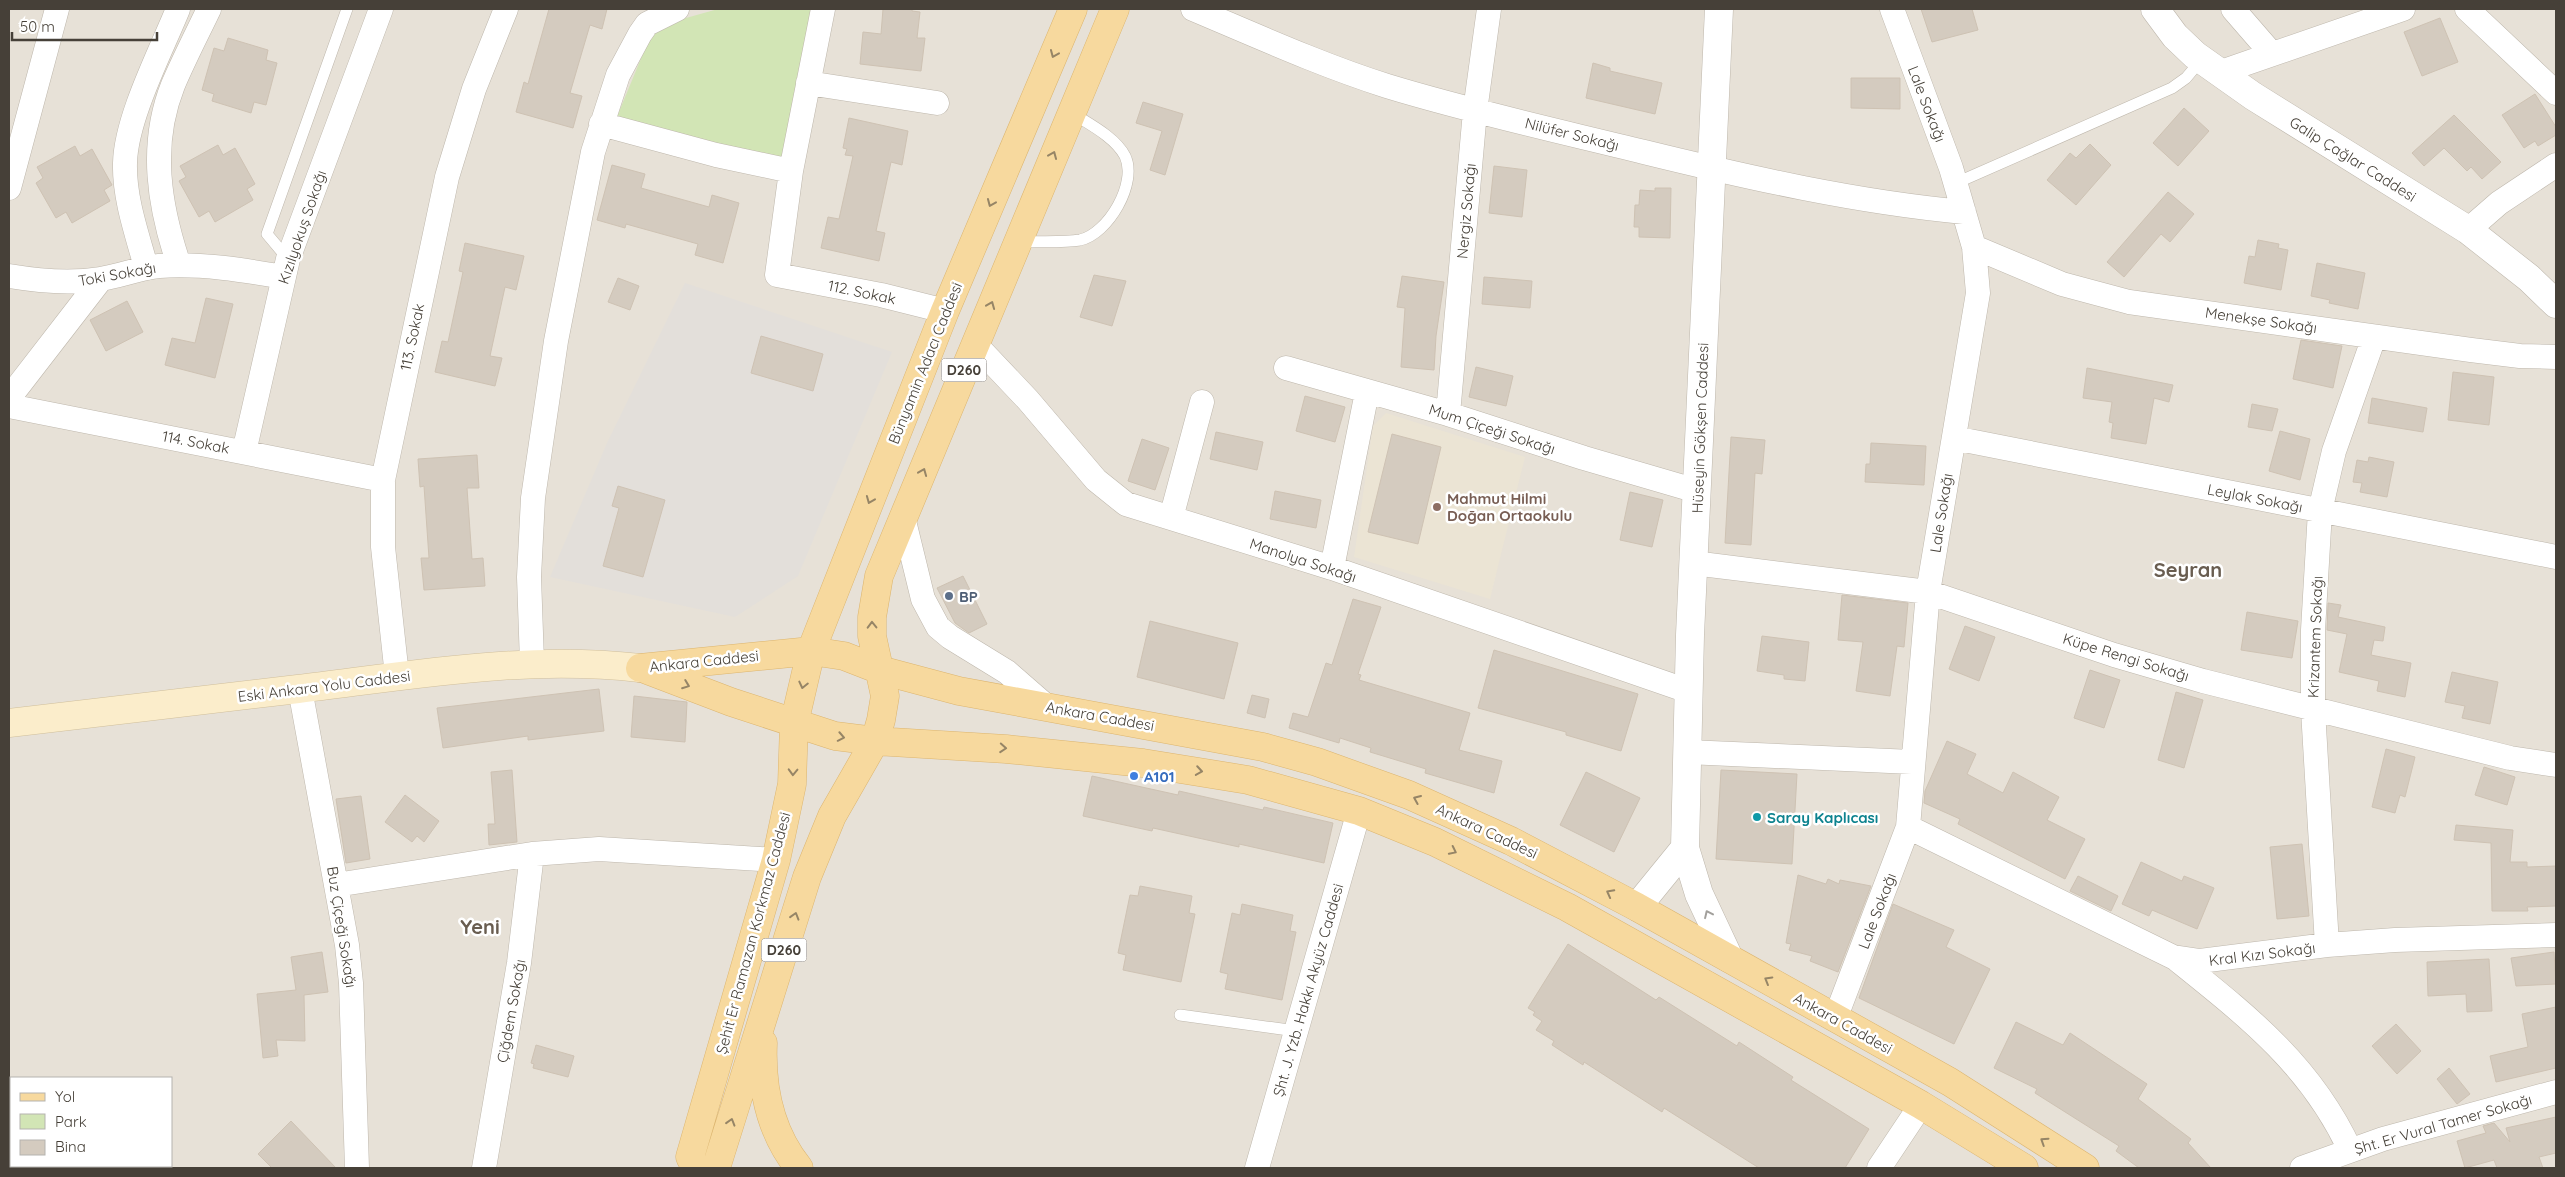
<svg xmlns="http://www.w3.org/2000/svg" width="2565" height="1177" viewBox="0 0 2565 1177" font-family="Quicksand,sans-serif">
  <rect width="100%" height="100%" fill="#f3f0e9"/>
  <path fill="#e7e1d7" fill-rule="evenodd" d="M9,9H2556V1168H9ZM11,1078H171V1166H11Z"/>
  <path fill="#e3dfda" d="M685,283L892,352L798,576L735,617L550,577L607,443Z"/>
  <path fill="#ebe4d4" d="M1386,413L1525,457L1490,599L1354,557L1373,426Z"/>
  <path fill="#d2e5b5" d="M718,9H815L784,159L700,144L616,119L654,27Z"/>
  <path fill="#d4cbbf" stroke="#cec2b3" d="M549,9H607L602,29L590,25L582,52L570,93L582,96L573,128L516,112L524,82L528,84Z
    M883,9H912V11L920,12L917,38H925L921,71L860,64L863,32L881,34Z
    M1921,9H1972L1978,30L1932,42Z
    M2440,18L2458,62L2422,76L2404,32Z
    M228,38L268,50L266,60L277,63L266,105L254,102L251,113L212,101L214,94L202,90L214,48L224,51Z
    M1593,63L1610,68V71L1662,83L1655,114L1586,98Z
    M1851,78H1900V109L1851,108Z
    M2535,94L2556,127V135L2538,146L2535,141L2524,148L2502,115Z
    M1143,102L1183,114L1165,175L1150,170L1162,131L1136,123Z
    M2184,108L2209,131L2178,166L2153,143Z
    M2454,115L2501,162L2482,179L2471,167L2467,171L2444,148L2424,166L2412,153Z
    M849,118L908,131L902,165L891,162L876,231L885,233L879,261L821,248L828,217L839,219L853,156L845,155L847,149L843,148Z
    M2090,144L2111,165L2076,205L2047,180L2070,153L2076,158Z
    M218,145L223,155L235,148L255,184L247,189L253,200L215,222L209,211L199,217L179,181L186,177L180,166Z
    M75,146L80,156L92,149L112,185L104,190L110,201L72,223L66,212L56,218L36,183L43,178L37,167Z
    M612,165L645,174L641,188L709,207L712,195L739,203L723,263L695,255L698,244L626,224L625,228L597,220Z
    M1494,166L1527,170L1522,217L1489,213Z
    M1655,188H1671L1670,238L1639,237V227H1634L1635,205H1639L1640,190L1655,191Z
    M2168,192L2194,214L2170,242L2161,234L2124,277L2107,262Z
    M2258,240L2279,244L2278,248L2288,250L2281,290L2244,283L2249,256L2255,257Z
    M465,243L524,256L516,290L505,287L490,356L502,358L495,386L435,372L442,341L448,342L463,272L459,271Z
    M2317,263L2365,273L2358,309L2329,303L2330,300L2311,296Z
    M1094,275L1126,281L1112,326L1080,317Z
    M1402,276L1444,282L1436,336L1434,370L1401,367L1405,308L1397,307Z
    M1484,277L1532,281L1530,308L1482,304Z
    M618,278L639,286L630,310L608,302Z
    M206,298L233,304L215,378L165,365L172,338L195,343Z
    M127,301L143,332L106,351L90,320Z
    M761,336L823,354L813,391L751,373Z
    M2301,340L2342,346L2333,388L2293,379Z
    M1476,367L1513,376L1506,406L1469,397Z
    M2087,368L2173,385L2169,402L2154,398L2146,444L2111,438L2113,423L2109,422L2112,402L2083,398Z
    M2453,372L2494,377L2489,425L2448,420Z
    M1305,396L1345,407L1335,442L1296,431Z
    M2372,398L2427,408L2423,432L2368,423Z
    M2252,404L2278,409L2272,431L2248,427Z
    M2280,431L2310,439L2300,480L2269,471Z
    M1216,432L1263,442L1257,470L1210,459Z
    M1392,434L1441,447L1418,544L1368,532Z
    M1731,437L1765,440L1762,474L1755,473L1751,545L1725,543Z
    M1142,439L1169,448L1155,490L1128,481Z
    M1871,443L1926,446L1924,485L1865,482L1866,464H1870Z
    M477,455L479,488H467L472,559L483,558L485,586L424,590L421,558H429L424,486L420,487L418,459Z
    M2369,457L2394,462L2387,497L2360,492L2362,483L2353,482L2357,460L2368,462Z
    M618,486L665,500L643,577L603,566L619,508L612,506Z
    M1275,491L1321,500L1316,528L1270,519Z
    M1630,492L1663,500L1652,547L1620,540Z
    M963,576L987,624L969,633L955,623L937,588Z
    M1842,595L1908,603L1904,647L1897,646L1890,696L1856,691L1863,642L1838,640Z
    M1353,599L1381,607L1358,674L1361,675L1359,680L1470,713L1459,750L1502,761L1494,793L1425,773L1426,769L1370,752L1371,748L1340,738L1339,743L1289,728L1293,713L1308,717L1326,663L1332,665Z
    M2328,603L2341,605L2338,617L2385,627L2383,641L2374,640L2371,655L2411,663L2405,697L2377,691L2379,681L2339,672L2347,634L2327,630Z
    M2247,612L2298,621L2292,658L2241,650Z
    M1150,621L1238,643L1224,699L1137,677Z
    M1965,626L1995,637L1979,681L1949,669Z
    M1762,636L1809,642L1805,681L1784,679V675L1757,671Z
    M1494,650L1638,694L1621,751L1566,735V732L1478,708Z
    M2090,670L2120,680L2104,728L2074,718Z
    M2452,672L2498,682L2490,724L2462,718L2465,706L2445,702Z
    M599,689L604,731L528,740V736L443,748L437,708Z
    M2176,692L2203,700L2184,768L2158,760Z
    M1252,695L1269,699L1265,718L1247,713Z
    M634,696L687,702L685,742L631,737Z
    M1947,741L1976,754L1967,774L2003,793L2013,772L2059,797L2047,820L2085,839L2065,879L1958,824L1960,819L1924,803L1925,791Z
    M2386,749L2415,757L2405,797L2400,795L2395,813L2372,807Z
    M2484,767L2515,777L2507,805L2475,795Z
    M512,770L517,842L489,845L488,824H495L491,772Z
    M1721,770L1797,774L1792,864L1716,859Z
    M1586,772L1640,798L1614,852L1560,825Z
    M1092,776L1178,795L1179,791L1263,810L1264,807L1333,823L1324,863L1239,844V847L1153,828L1152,831L1083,816Z
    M405,795L439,821L424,842L417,836L412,842L385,822Z
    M361,796L370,859L346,863L336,799Z
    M2456,825L2513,830L2510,862H2527V867L2556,866V906L2527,907L2528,911H2492L2491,843L2454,840Z
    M2302,844L2309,916L2277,919L2270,847Z
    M2141,862L2182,881L2184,876L2214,888L2197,929L2152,910L2149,916L2122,904Z
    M1798,875L1826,884L1828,879L1839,884L1840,880L1871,886L1838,972L1810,961L1812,956L1789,950L1791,944L1786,943Z
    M2078,876L2118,896L2111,911L2070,891Z
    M1140,886L1192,896L1189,913L1195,914L1181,982L1123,970L1126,955L1118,953L1130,895L1138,896Z
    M1242,904L1293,915L1290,931L1296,932L1282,1000L1225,989L1228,974L1220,972L1232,913L1240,915Z
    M1893,904L1954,930L1946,947L1990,969L1954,1044L1859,998Z
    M1568,944L1656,1000L1659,997L1737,1046L1739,1042L1793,1077L1791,1080L1869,1129L1845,1168H1759L1664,1108L1662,1112L1584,1062L1583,1065L1552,1045L1554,1041L1536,1030L1542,1021L1533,1015L1535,1012L1528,1008Z
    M322,952L328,992L304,995L305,1041L276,1040L278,1056L263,1058L257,994L296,990L291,957Z
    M2554,952L2556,984L2516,986L2511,958Z
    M2489,959L2492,1011L2467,1012L2466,994L2428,996L2427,962Z
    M2556,1007V1068L2496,1082L2490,1056L2528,1047L2522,1014Z
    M2016,1022L2063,1045L2070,1033L2147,1084L2138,1099L2191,1139L2188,1143L2211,1168H2139L2116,1151L2119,1146L2035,1093L2037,1089L1994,1068Z
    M2396,1024L2421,1051L2397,1074L2372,1046Z
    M536,1045L574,1056L568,1077L533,1068L534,1064L531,1063Z
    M2449,1068L2470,1094L2457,1104L2437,1079Z
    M2556,1117V1153L2539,1157L2543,1168H2497L2494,1160L2465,1168L2457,1141L2486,1133L2483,1126L2494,1123L2510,1142L2506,1128Z
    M291,1121L336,1168H272L258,1154Z"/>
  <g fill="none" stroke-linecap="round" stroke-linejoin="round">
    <g stroke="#beb7ac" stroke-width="12">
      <path id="service" d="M1956,183L2172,88L2186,78L2202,59
        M1019,242C1038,241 1061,243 1080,240C1108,234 1138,183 1125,156C1115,137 1089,124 1072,113
        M288,259L267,234L347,9
        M1180,1015L1296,1031"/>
    </g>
    <g stroke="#beb7ac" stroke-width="25">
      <path id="minor" d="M823,9L791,171L777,275L881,295L945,311
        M1193,9C1257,36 1321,65 1387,86C1472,112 1559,131 1644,152C1750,178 1856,202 1964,212
        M2233,9L2272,54
        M2467,9L2556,93
        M2221,72L2403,9
        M808,83L937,103
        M601,124L716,155L791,171
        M9,188L57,9
        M2468,230L2499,203L2556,165
        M1974,247L2062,284L2129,302L2471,350L2520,356L2556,357
        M179,265C159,206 149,145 173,85C184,59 197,34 209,9
        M146,267C137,234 124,198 125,163C126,118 161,51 178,9
        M9,276C39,281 69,284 100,279C120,276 139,268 159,266C201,263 243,270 284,277
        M975,344L1028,400L1096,480L1126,504L1332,568L1688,691
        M1286,368L1448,414L1584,458L1697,491
        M9,398L101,279
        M9,406L383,480
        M1448,414L1475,111L1489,9
        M1954,438L2556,557
        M244,452L288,259L381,9
        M903,517L923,599L938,627L950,637L1007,672L1046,706
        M1171,518L1202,402
        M1693,563L1928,592L2114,655L2203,681L2510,758L2556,765
        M1332,568L1367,392
        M532,662L529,577L533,498L556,341L593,152L618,75L640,34L647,24L677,9
        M397,676L383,547V480L447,177L474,89L506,9
        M300,689L347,945L351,983L357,1168
        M1687,752L1912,762
        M1908,827L2173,957L2200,961L2327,945L2395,940L2556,935
        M336,885L532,854L599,849L776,860
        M2327,945L2313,710V630L2320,511L2334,451L2374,337
        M2175,958C2246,1015 2311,1065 2350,1150
        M1835,1019L1908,827L1928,592L1978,293L1974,247L1951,168L1892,9
        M484,1168L519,963L532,854
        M1257,1168L1359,811
        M1879,1168L1921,1105
        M2302,1168L2383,1139L2556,1092"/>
    </g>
    <g stroke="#beb7ac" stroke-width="29">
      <path id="tertiary" d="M1719,9L1690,635L1685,848L1699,894L1729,958
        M2155,9L2175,36L2195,55L2253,96L2468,230L2529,278L2556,304
        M1637,907L1685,848"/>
    </g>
    <g stroke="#d0bf9c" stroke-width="29">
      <path id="secondary" d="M9,723C105,711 202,701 298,689C413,675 524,655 640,668"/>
    </g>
    <g stroke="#dcb56f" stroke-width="29">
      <path id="primary" d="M640,668L811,651L844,656L880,670L959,691L1263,747L1317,762L1409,795L1511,841L1637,907L1950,1082L2085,1168
        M647,670L731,702L835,736L875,741L1006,749L1143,763L1248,780L1359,811L1435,842L1567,907L1921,1105L2024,1168
        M763,1043C761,1089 770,1132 799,1168
        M696,1168L690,1157L776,860L792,784L794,724L811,651L945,311L1073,9
        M716,1168L807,877L832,816L875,741L881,720L885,696L872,636V617L879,576L1115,9"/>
    </g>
    <use href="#service" stroke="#fff" stroke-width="11"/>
    <use href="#minor" stroke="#fff" stroke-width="24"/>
    <use href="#tertiary" stroke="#fff" stroke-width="28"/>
    <use href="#secondary" stroke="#fbedcb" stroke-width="28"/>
    <use href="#primary" stroke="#f7d99e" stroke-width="28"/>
  </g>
  <defs><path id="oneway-chevron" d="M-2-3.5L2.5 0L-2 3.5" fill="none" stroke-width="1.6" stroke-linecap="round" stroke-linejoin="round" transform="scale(1.25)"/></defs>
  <g stroke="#968566">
    <use href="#oneway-chevron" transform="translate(1054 54) rotate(113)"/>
    <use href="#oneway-chevron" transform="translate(1053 155) rotate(-67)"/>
    <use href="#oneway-chevron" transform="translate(991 203) rotate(113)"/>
    <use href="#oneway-chevron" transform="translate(991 305) rotate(-68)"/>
    <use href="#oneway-chevron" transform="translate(923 472) rotate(-68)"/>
    <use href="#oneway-chevron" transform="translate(870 500) rotate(112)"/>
    <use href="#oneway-chevron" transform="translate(872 625) rotate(-91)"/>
    <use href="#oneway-chevron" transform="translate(686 685) rotate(21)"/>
    <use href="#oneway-chevron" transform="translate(803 685) rotate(103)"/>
    <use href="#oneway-chevron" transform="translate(841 737) rotate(11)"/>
    <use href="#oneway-chevron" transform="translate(1003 748) rotate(4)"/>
    <use href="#oneway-chevron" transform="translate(1199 771) rotate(9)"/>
    <use href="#oneway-chevron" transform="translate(793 772) rotate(92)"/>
    <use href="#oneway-chevron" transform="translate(1417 799) rotate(-157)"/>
    <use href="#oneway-chevron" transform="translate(1453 851) rotate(26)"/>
    <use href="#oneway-chevron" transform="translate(1610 893) rotate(-152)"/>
    <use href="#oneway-chevron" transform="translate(795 916) rotate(-73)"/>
    <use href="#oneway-chevron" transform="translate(1768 980) rotate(-150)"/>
    <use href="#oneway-chevron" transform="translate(731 1122) rotate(-73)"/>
    <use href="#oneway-chevron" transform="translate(2044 1141) rotate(-147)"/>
  </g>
  <use stroke="#a2a09c" href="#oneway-chevron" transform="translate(1708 914) rotate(-115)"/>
  <circle fill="#8d6e63" stroke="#fff" stroke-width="2" cx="1437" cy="507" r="5"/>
  <circle fill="#5c6f8a" stroke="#fff" stroke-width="2" cx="949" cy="596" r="5"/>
  <circle fill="#3f7fe0" stroke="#fff" stroke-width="2" cx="1134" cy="776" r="5"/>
  <circle fill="#0f9aa8" stroke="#fff" stroke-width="2" cx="1757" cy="817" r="5"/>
  <g text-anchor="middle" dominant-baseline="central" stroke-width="5" stroke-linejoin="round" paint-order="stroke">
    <g fill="#fff" stroke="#7e7974" stroke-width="1">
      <rect x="941.5" y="358.5" width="45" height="23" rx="4"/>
      <rect x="761.5" y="938.5" width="45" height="23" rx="4"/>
    </g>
    <g font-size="14" font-weight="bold" fill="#464038">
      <text x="964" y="370">D260</text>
      <text x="784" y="950">D260</text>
    </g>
    <g font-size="15" fill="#464038" stroke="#fff">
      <text transform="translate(1927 104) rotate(69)">Lale Sokağı</text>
      <text transform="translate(1572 134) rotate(14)">Nilüfer Sokağı</text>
      <text transform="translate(2353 159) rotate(32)">Galip Çağlar Caddesi</text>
      <text transform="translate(1466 211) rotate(-85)">Nergiz Sokağı</text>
      <text transform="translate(302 227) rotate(-71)">Kızılyokuş Sokağı</text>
      <text transform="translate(117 274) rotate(-10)">Toki Sokağı</text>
      <text transform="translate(862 292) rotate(12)">112. Sokak</text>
      <text transform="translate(2261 320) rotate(8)">Menekşe Sokağı</text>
      <text transform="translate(412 337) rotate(-78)">113. Sokak</text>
      <text transform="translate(925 363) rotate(-68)">Bünyamin Adacı Caddesi</text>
      <text transform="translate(1700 428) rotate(-88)">Hüseyin Gökşen Caddesi</text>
      <text transform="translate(1492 429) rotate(18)">Mum Çiçeği Sokağı</text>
      <text transform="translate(196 442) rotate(11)">114. Sokak</text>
      <text transform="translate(2255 498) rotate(11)">Leylak Sokağı</text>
      <text transform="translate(1941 513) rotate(-81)">Lale Sokağı</text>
      <text transform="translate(1303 560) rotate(18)">Manolya Sokağı</text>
      <text transform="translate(2315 637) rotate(-88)">Krizantem Sokağı</text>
      <text transform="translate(2126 657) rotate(17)">Küpe Rengi Sokağı</text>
      <text transform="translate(704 661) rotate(-6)">Ankara Caddesi</text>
      <text transform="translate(324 686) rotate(-7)">Eski Ankara Yolu Caddesi</text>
      <text transform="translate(1100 716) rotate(10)">Ankara Caddesi</text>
      <text transform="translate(1487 831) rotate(25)">Ankara Caddesi</text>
      <text transform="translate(1877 911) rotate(-69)">Lale Sokağı</text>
      <text transform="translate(342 927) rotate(81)">Buz Çiçeği Sokağı</text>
      <text transform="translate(753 933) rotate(-75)">Şehit Er Ramazan Korkmaz Caddesi</text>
      <text transform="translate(2262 954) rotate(-7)">Kral Kızı Sokağı</text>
      <text transform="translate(1308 990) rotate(-74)">Şht. J. Yzb. Hakkı Akyüz Caddesi</text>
      <text transform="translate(511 1011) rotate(-80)">Çiğdem Sokağı</text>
      <text transform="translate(1843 1023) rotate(29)">Ankara Caddesi</text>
      <text transform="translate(2443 1124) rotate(-16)">Şht. Er Vural Tamer Sokağı</text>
    </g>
    <g font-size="15" font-weight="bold" fill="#785e54" stroke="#fff" text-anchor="start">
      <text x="1447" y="498">Mahmut Hilmi<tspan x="1447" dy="17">Doğan Ortaokulu</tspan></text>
    </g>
    <g font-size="15" font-weight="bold" fill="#4e5e75" stroke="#fff" text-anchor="start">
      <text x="959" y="596">BP</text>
    </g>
    <g font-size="15" font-weight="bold" fill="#366cbe" stroke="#fff" text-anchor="start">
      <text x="1144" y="776">A101</text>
    </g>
    <g font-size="15" font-weight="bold" fill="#0d838f" stroke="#fff" text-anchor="start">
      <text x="1767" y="817">Saray Kaplıcası</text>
    </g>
    <g font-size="20" font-weight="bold" fill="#695d50" stroke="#fff">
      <text x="2188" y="569">Seyran</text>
      <text x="480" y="926">Yeni</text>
    </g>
  </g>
  <rect width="2565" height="1177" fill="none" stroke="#464038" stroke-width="20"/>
  <rect x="10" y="1077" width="162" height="90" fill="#ffffff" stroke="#b5b3af"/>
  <rect x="20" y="1093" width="25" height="8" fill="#f7d99e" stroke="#b5b3af"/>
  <text x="55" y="1102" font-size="15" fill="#464038">Yol</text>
  <rect x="20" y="1114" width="25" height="15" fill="#d2e5b5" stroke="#b5b3af"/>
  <text x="55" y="1127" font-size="15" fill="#464038">Park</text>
  <rect x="20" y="1140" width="25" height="15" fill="#d4cbbf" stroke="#b5b3af"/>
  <text x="55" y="1152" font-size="15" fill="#464038">Bina</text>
  <path d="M12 32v8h145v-8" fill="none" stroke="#464038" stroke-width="2.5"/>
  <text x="20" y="32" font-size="15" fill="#464038" stroke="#ffffff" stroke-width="4" paint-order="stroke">50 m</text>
</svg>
